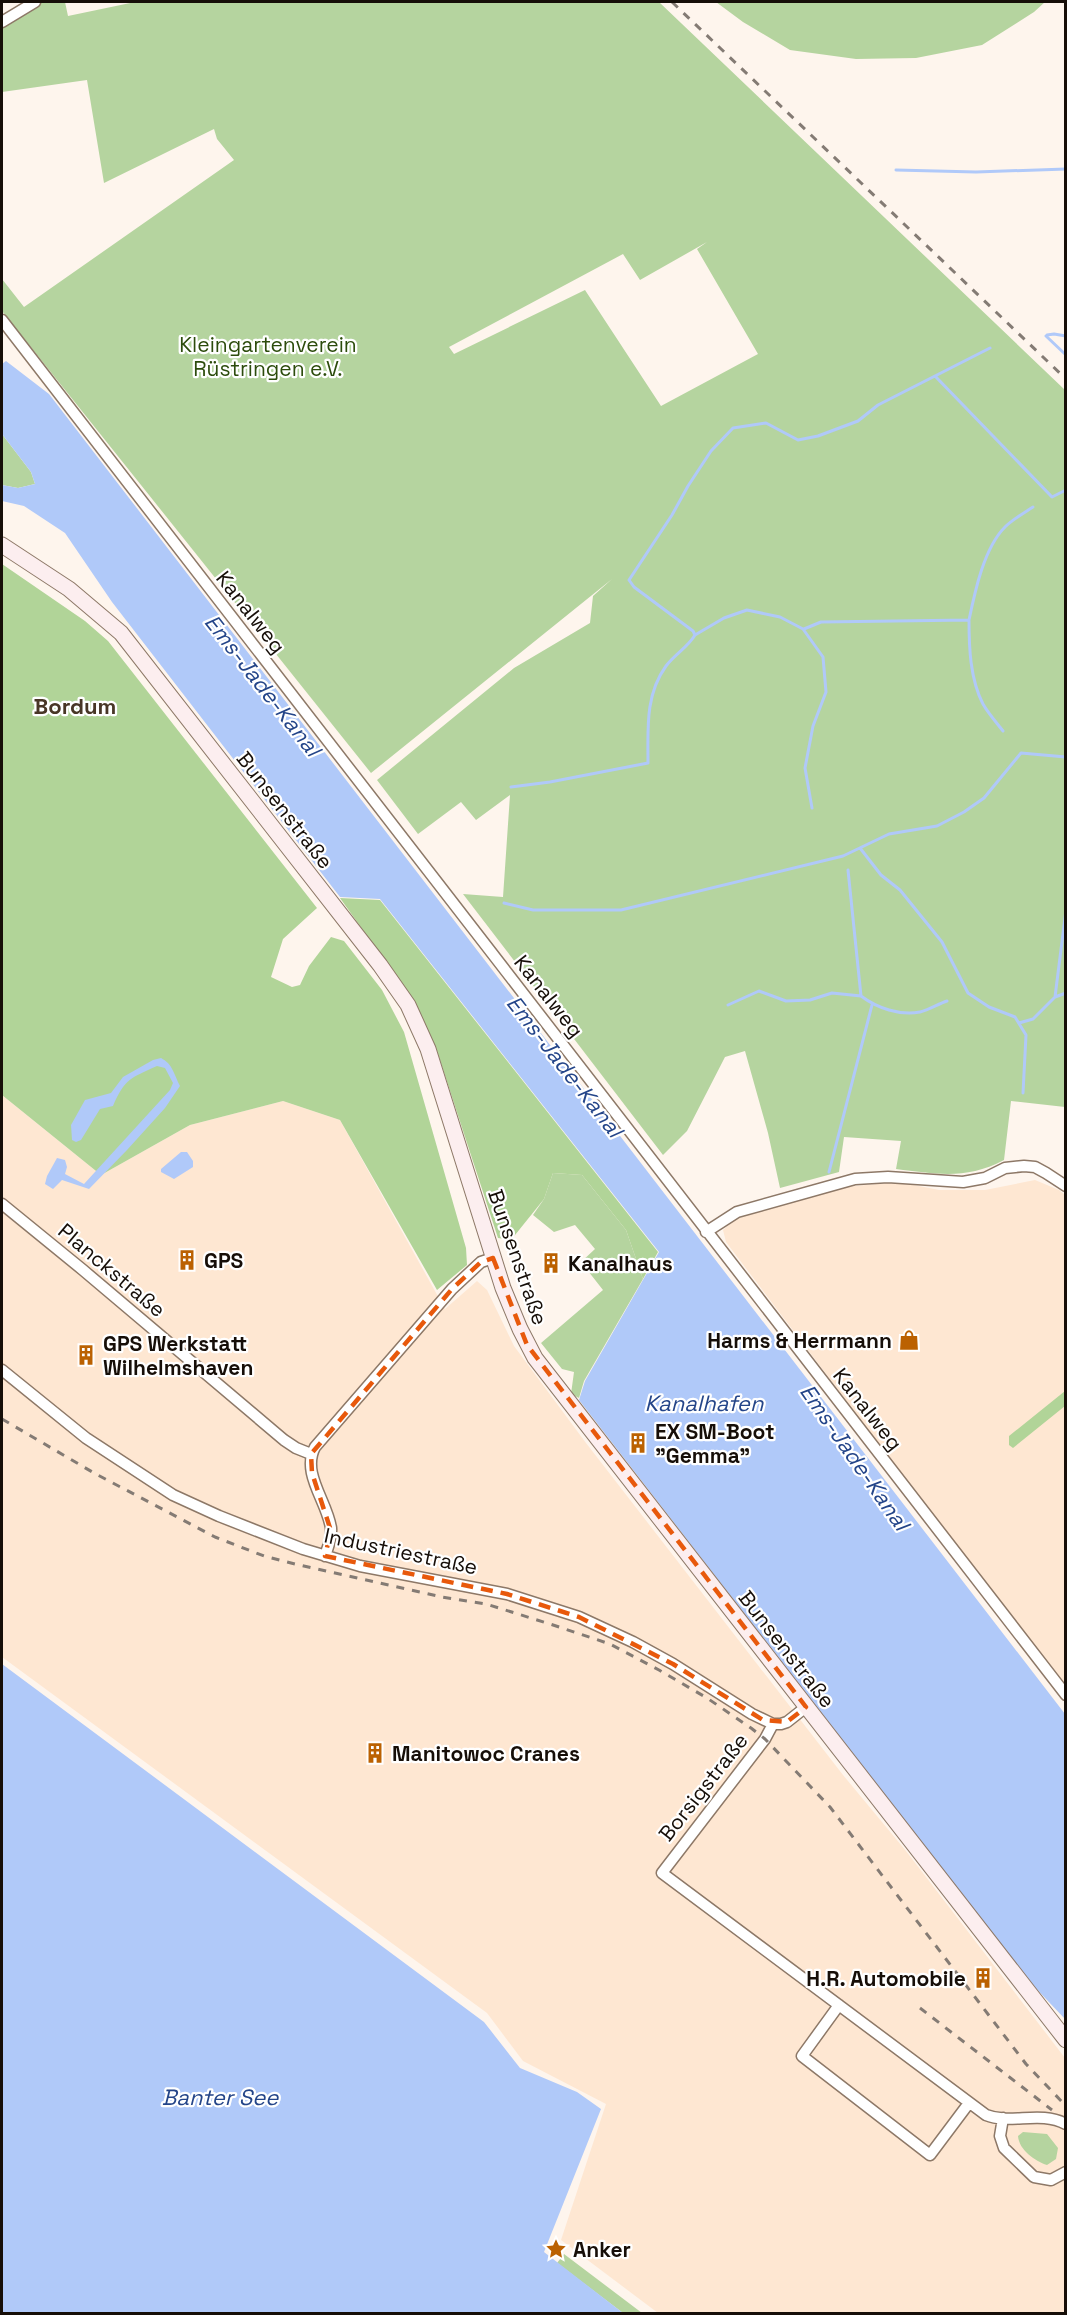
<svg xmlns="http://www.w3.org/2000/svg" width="1067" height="2315" viewBox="0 0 1067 2315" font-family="'Space Grotesk',sans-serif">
  <rect width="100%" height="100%" fill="#fef5ed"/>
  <path fill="#fee7d2" d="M2,1095L101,1175L190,1125L283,1101L340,1120L445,1309L477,1281L487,1290L514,1346L586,1443L843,1775L906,1851L1065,2058V2313H658L561,2240L606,2104L523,2061L487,2013L2,1657Z
    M1035,1180L1059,1190L1065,1195V1689L726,1242L723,1230L734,1220L769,1208L844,1187L899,1182L939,1190H985Z"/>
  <path fill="#b5d49f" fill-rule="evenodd" d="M40,2H65L68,16L135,2H659L1065,390V1107L1011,1101L1004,1160C966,1180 937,1174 896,1169L901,1141L844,1137L839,1172L780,1188L768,1133L745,1051L725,1057L687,1131L663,1155L463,894L503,897L510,795L476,820L461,802L418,834L377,780L514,668L590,623L593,596L612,579L371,773L2,311V279L24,307L234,160L217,139L214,129L104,183L87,80L2,92V25ZM707,242L697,249L758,354L661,406L585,290L454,354L449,347L623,254L640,280Z
    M716,2H1045L1034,12L982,45L916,58L856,59L790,50L743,22Z
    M2,434L31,472L35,484L18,488L2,485Z
    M553,1173L582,1175L626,1230L643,1279L584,1381L579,1398L571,1394L574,1372L562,1369L541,1343L603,1290L581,1262L595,1249L575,1225L554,1232L533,1215L544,1199Z
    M1023,2132L1047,2134L1058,2148L1056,2159L1047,2165C1035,2161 1019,2150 1018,2136Z
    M564,2254L642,2313H623L557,2263Z"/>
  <path fill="#b1d498" d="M2,564L85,621L108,641L317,908L283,939L271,977L292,987L300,985L309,966L331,937L344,941L382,990L404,1032L466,1248L467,1265L437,1290L340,1120L283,1101L190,1125L101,1175L2,1095Z
    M340,898L380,900L658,1252L643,1279L626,1230L582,1175L553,1173L544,1199L511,1240L498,1238L437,1051L415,1003Z
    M1065,1391V1406L1013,1448L1009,1445V1436Z"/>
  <path fill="#b0c9f9" d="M6,361L49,394L1065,1714V2019L1028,1980L579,1400L585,1381L659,1252L380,899L340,897L112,602L65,533L24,506L2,501V485L18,488L35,484L31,472L2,434V364Z
    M161,1058C173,1064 174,1075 180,1086L165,1108L127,1150L89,1189L62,1180L53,1189L45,1184L47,1176L57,1158L65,1160L67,1167L65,1174L84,1184L170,1090L173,1083L165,1068L157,1066C131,1078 125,1078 113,1106L100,1109L81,1140L76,1142L72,1140L71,1125L85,1100L111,1093L123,1077L153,1060Z
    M181,1152H187L193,1161V1167L174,1179L161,1172V1169Z
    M2,1664L484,2022L520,2068L577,2092L601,2109L544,2252L623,2313H2Z"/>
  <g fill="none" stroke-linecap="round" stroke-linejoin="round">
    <path stroke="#b0c9f9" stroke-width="3" d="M896,170L976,172L1066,169
      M1047,335L1054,334L1066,336
      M1046,336L1066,355
      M935,376L1052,497L1066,490
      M969,620C969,647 970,679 983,704C988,713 996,722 1003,731
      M804,629L821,622L969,620C975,591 984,548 1005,527C1013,519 1024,513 1033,507
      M695,635L724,618L747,610L780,617L803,629L823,657L826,692L813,726L805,768L812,808
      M511,787L550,782L648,763C648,729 645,695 666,666C674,655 688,647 695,635L693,631L634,587L629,580L672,515L688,486L711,451L733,428L766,423L798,440L818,436L858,421L878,405L990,348
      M860,848L881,875L900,890L942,942L968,993L989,1007L1015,1017L1026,1035L1023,1093
      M848,870L861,996C877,1008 900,1016 920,1012C929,1010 938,1004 947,1001
      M504,903L533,910H621L843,856L889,834L937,826L964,812L984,798L1021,753L1066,757
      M1055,997L1066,910
      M728,1005L759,991L786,1001L810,1000L832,993L861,996
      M1019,1023L1033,1019L1055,997L1066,993
      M829,1172L872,1005"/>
    <g stroke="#8d7867" stroke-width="13">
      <path id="street" d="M2,22L35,2
        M2,320L1066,1695
        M2,1204L83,1270L284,1440L296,1448L311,1454
        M706,1232L737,1212L855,1179L888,1177L963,1182L985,1178L1005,1168L1024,1166L1035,1167L1046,1173L1066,1186
        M2,1370L86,1438L173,1495L219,1516L303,1549L360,1566L507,1594L579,1617L633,1642L673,1664L752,1714L773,1724H781L787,1722L806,1707
        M325,1556C328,1547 332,1538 331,1528C327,1501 301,1473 315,1447L452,1289L481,1262L493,1258
        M773,1724L765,1739L662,1873L986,2115C1011,2125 1040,2110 1066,2124
        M839,2005L802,2056L930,2155L969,2103
        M1003,2118L1000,2136L1004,2148L1034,2177L1051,2180L1066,2172"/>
    </g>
    <g stroke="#8d7867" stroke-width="17">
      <path id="secondary" d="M2,545L69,589L121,633L380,965L408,1005L428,1049L503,1288L520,1329L535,1358L1066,2040"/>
    </g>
    <use href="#street" stroke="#fff" stroke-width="10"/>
    <use href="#secondary" stroke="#fceeef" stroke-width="15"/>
    <path stroke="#847b74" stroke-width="3" stroke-dasharray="8 8" stroke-linecap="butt" d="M672,2L1066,379
      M2,1419L94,1473L215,1537L264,1556L295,1564L442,1597L486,1604L550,1624L610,1644L659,1670L707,1698L751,1728L765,1739L830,1807L1026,2064L1066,2106
      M920,2008L1052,2110"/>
  </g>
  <path fill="none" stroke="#e8590c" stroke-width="4.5" stroke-dasharray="12 8" stroke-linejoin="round" d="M493,1258L527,1345L806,1707L787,1722L763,1720L673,1664L579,1617L507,1594L325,1556L331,1531L312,1473L311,1454L452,1289L481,1262Z"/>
  <defs>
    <g id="building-bare" transform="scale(1.62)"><path d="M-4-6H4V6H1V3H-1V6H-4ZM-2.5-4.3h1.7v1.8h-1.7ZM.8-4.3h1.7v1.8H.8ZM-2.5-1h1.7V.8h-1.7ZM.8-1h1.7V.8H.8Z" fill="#bb6101" stroke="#fff" stroke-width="2.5" paint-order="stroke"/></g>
    <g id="shop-bare" transform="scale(1.62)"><path d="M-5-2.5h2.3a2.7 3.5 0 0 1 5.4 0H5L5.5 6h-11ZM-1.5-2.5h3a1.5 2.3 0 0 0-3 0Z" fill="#bb6101" stroke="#fff" stroke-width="2.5" paint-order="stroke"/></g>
    <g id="sight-bare" transform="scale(1.62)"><path d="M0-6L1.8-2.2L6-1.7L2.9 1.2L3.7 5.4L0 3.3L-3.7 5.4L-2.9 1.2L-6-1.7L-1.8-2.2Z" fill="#bb6101" stroke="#fff" stroke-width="2.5" paint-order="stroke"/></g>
  </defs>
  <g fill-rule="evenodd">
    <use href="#building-bare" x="187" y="1260"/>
    <use href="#building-bare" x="551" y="1263"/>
    <use href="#shop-bare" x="909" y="1340"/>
    <use href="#building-bare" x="86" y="1355"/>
    <use href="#building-bare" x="638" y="1443"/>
    <use href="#building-bare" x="375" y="1753"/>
    <use href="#building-bare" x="983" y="1978"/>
    <use href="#sight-bare" x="556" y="2249"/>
  </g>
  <g text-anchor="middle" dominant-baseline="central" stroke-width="4.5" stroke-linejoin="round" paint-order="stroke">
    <g font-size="21" fill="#2c4c0c" stroke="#fff">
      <text x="268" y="344">Kleingartenverein<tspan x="268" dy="24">Rüstringen e.V.</tspan></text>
    </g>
    <g font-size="21" fill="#160e08" stroke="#fff">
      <text transform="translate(251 612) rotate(52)">Kanalweg</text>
      <text transform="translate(285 810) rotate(52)">Bunsenstraße</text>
      <text transform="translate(549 996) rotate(52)">Kanalweg</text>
      <text transform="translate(518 1257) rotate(71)">Bunsenstraße</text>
      <text transform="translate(112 1270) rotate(40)">Planckstraße</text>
      <text transform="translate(868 1409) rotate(52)">Kanalweg</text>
      <text transform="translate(401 1551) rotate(12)">Industriestraße</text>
      <text transform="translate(787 1649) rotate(52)">Bunsenstraße</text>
      <text transform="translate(703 1787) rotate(-52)">Borsigstraße</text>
    </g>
    <g font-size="21" font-weight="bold" fill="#160e08" stroke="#fff" text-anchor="start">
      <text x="204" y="1260">GPS</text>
      <text x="568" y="1263">Kanalhaus</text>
      <text x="892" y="1340" text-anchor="end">Harms &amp; Herrmann</text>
      <text x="103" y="1343">GPS Werkstatt<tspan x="103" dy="24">Wilhelmshaven</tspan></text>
      <text x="655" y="1431">EX SM-Boot<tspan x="655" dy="24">"Gemma"</tspan></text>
      <text x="392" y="1753">Manitowoc Cranes</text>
      <text x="966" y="1978" text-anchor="end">H.R. Automobile</text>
      <text x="573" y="2249">Anker</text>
    </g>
    <g font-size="22" font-style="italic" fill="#244589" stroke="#fff">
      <text transform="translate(263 685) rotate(52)">Ems-Jade-Kanal</text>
      <text transform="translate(565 1066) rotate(52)">Ems-Jade-Kanal</text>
      <text x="704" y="1403">Kanalhafen</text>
      <text transform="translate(855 1457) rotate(55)">Ems-Jade-Kanal</text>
      <text x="220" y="2097">Banter See</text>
    </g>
    <g font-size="22" font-weight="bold" fill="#483626" stroke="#fff">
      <text x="75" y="706">Bordum</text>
    </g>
  </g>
  <rect width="1067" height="2315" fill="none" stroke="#160e08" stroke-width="6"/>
</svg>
